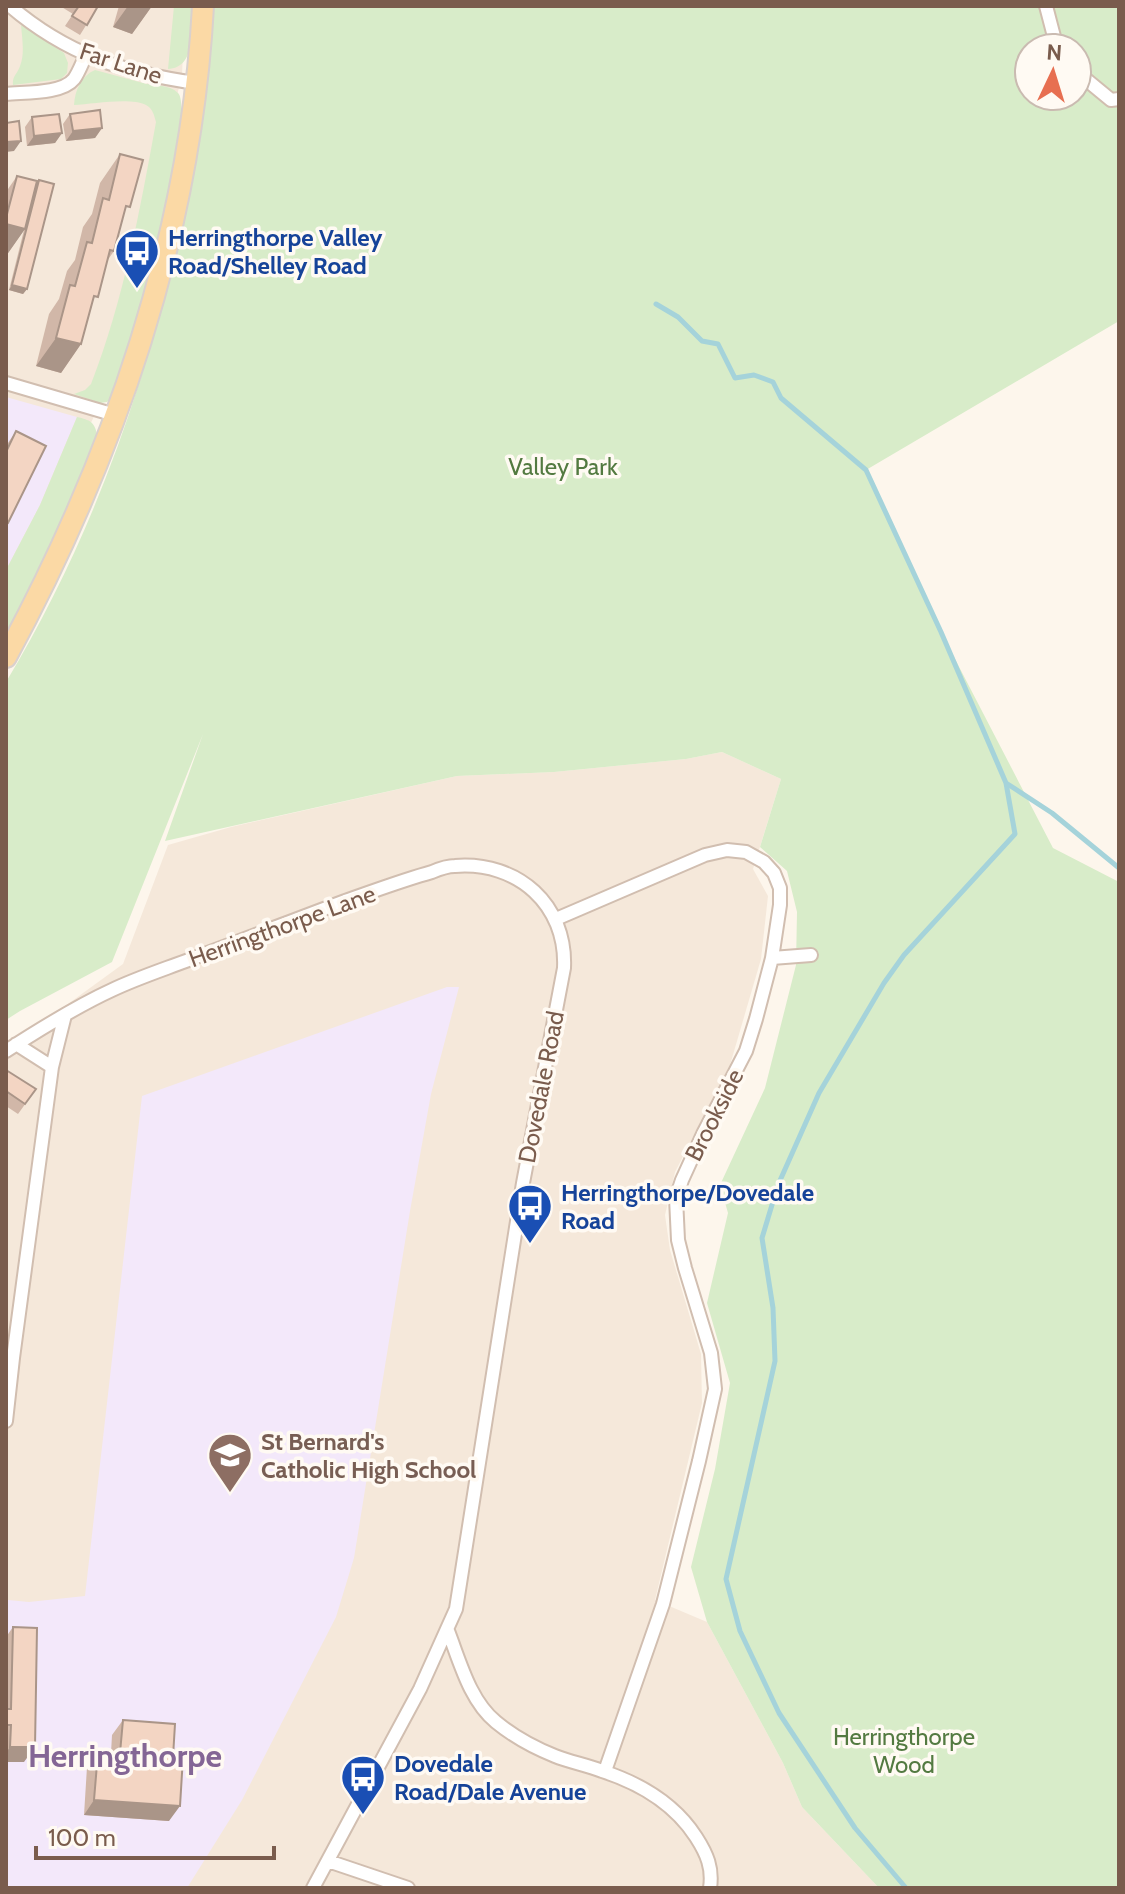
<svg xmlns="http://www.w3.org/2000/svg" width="1125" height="1894" viewBox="0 0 1125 1894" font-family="Cabin,sans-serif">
  <rect width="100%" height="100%" fill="#fdf6ec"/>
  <path fill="#f5e8da" d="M6,6H185L182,75L104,396L6,597Z
    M722,752L781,779L753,869L768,896L761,959L730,1065L675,1172L665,1215L670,1250L701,1354L702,1403L655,1600L707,1622L783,1763L802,1807L879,1888H6V1049L123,964L168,845L231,827L457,776L554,772L686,759Z"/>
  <path fill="#f3e8fa" d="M6,397L77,417L40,505L6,570Z
    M447,987H459L431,1094L410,1211L354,1558L336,1617L242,1800L187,1888H6V1597L8,1600L29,1602L85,1596L142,1096Z"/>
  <path fill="#d8ecc9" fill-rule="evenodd" d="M174,6H193C191,27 197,68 168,69Z
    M214,6H1119V321L866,470L941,632L1053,848L1119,882V1888H879L802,1807L783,1763L707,1622L691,1567L715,1469L730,1383L707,1303L728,1213L720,1185L765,1088L796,965L797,912L787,871L760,847L781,779L722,752L686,759L554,772L457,776L165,841L203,734L112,962L20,1011L6,1020V682C129,478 191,241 214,6ZM1029,48H1077V96H1029Z
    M21,25L64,53L68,63L67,73L61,79L13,85C12,76 17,75 20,66C25,54 22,38 21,25Z
    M95,70C111,74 127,79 143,83C154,86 169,84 178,93C193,107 153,269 145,296C136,330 123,363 113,396L107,402L100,403L74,394L85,390L91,384C124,299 140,210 156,122C154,115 153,109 146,105C131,97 92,104 74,105C75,90 81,76 95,70Z
    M77,417C90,420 95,422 97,435L78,489L6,636V570L40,505Z"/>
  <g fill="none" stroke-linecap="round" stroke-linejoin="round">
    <path stroke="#a5d3da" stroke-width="5" d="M656,304L678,317L702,341L718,344L735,378L754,375L773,382L781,398L866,470L941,632L1006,783L1015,834L904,955L884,983L819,1093L778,1185L762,1238L773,1308L775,1361L726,1579L740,1631L779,1713L855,1828L906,1888
      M1006,783L1052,813L1119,868"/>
    <g stroke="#d1beb0" stroke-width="16">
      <path id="minor" d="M10,6C66,54 124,73 196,83
        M1046,6L1057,48
        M1077,72L1111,100L1119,99
        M6,94C25,92 62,94 74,79C79,72 82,63 86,55
        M6,383L115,415
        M556,919L705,855L727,850L746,852L764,862L774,873L780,888V905L772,958L756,1019L746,1051L703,1134L682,1180L676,1198L678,1240L685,1268L711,1353L715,1389L699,1461L663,1604L605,1771
        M772,958L811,955
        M16,1044L52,1067
        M6,1051C40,1029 75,1007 112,990C137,978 165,969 191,959C243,940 294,920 345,901C374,891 403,880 432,872C439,869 448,866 455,866C518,861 567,905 564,968L523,1183L456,1609L420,1689L313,1888
        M6,1421L13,1358L52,1067L65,1015
        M448,1631C460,1662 470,1701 496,1722C513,1736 535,1748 555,1756C570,1762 587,1765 602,1771C639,1783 674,1803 696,1837C707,1854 713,1868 710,1888
        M328,1861L408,1888"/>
    </g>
    <g stroke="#dad1cd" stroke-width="24">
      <path id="primary" d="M6,657C114,457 191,234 203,6"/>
    </g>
    <use href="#minor" stroke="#fff" stroke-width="12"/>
    <use href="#primary" stroke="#fbd9a5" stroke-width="20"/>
  </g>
  <path fill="#d1b7a8" d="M60,6H98L80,35L65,26L73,14Z
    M119,6H152L132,34L113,27Z
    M70,114L102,128L95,138L66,141L63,124Z
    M32,117L62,133L55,143L27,146L25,127Z
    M120,154L123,218L114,251L107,261L91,307L81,344L61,373L36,366L49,314L59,299L67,271L75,260L83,227L92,214L100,183Z
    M17,176L37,184L39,180L27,289L23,294L9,290L24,230L6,256V192Z
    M16,431L8,523L6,526V446Z
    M6,1070L36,1089L18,1114L6,1106Z
    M13,1627L24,1762H6V1637Z
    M123,1720L173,1757L169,1821L84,1815L87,1767L98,1752L111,1753L112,1735Z"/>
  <path fill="#aa9588" d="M128,6H152L132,34L113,27Z
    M102,128L95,138L66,141L73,131Z
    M62,133L55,143L27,146L34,136Z
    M21,141L14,151L6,152V142Z
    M6,224L25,229L6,256Z
    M12,285L27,289L23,294L9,290Z
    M56,338L81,344L61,373L36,366Z
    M10,1747H35L24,1762H6V1753Z
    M94,1800L180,1806L169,1821L84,1815Z"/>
  <path fill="#f3d5c3" stroke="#aa9588" stroke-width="2" d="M79,6H98L87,25L72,16Z
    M100,110L102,128L73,131L70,114Z
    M59,114L62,133L34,136L32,117Z
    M19,121L21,141L6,142V123Z
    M120,154L143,160L130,207L126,206L114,251L110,250L98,297L94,296L81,344L56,338L70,285L75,286L87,242L92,243L103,198L109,200Z
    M17,176L37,181L25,229L6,224V218Z
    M39,180L54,184L27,289L12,285Z
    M16,431L46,446L8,523L6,522V452Z
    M6,1070L36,1089L25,1104L6,1091Z
    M13,1627L37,1628L35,1747H10L11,1725H6V1709H11Z
    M123,1720L175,1724L173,1757H183L180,1806L94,1800L98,1752L120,1753Z"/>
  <defs>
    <g id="bus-pin" transform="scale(2.3)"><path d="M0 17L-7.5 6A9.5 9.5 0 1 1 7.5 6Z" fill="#1a4fb4" stroke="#fffaf3"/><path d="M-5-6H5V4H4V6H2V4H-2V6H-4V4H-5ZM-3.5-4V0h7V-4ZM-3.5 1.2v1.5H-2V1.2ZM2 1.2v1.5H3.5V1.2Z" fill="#fff"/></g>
    <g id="school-pin" transform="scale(2.3)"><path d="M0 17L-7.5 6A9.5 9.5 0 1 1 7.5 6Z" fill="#8d6e63" stroke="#fffaf3"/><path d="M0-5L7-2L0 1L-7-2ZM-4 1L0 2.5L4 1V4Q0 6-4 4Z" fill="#fff"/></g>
  </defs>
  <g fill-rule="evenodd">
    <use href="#bus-pin" x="137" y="251"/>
    <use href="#bus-pin" x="530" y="1206"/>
    <use href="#school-pin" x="230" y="1455"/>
    <use href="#bus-pin" x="363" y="1777"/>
  </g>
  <g text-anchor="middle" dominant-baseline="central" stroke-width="7" stroke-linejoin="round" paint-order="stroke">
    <g font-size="24" fill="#7a5c4d" stroke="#fffaf3">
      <text transform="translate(121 63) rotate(18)">Far Lane</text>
      <text transform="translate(282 926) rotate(-20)">Herringthorpe Lane</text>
      <text transform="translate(541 1087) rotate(-79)">Dovedale Road</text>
      <text transform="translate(714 1115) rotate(-63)">Brookside</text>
    </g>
    <g font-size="24" font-weight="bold" fill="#164399" stroke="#fffaf3" text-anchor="start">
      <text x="168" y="237">Herringthorpe Valley<tspan x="168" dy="28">Road/Shelley Road</tspan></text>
      <text x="561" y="1192">Herringthorpe/Dovedale<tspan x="561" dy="28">Road</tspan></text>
      <text x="394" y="1763">Dovedale<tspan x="394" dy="28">Road/Dale Avenue</tspan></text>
    </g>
    <g font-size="24" fill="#537a41" stroke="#fffaf3">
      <text x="563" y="466">Valley Park</text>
      <text x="904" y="1736">Herringthorpe<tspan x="904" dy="28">Wood</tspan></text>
    </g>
    <g font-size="24" font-weight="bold" fill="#785e54" stroke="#fffaf3" text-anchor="start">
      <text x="261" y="1441">St Bernard's<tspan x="261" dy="28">Catholic High School</tspan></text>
    </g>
    <g font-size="32" font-weight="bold" fill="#846695" stroke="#fffaf3">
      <text x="125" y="1755">Herringthorpe</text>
    </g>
  </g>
  <rect width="1125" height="1894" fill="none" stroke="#7a5c4d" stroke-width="16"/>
  <g transform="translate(1053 72) rotate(4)"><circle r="38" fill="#fffaf3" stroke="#cabbb1" stroke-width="2"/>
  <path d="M0-6L14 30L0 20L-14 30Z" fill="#e76f51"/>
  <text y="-12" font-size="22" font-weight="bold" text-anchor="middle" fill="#7a5c4d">N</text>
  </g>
  <path d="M36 1846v12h238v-12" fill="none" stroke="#7a5c4d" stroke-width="4"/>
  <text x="48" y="1846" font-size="24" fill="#7a5c4d" stroke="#fffaf3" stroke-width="6" paint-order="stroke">100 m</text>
</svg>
